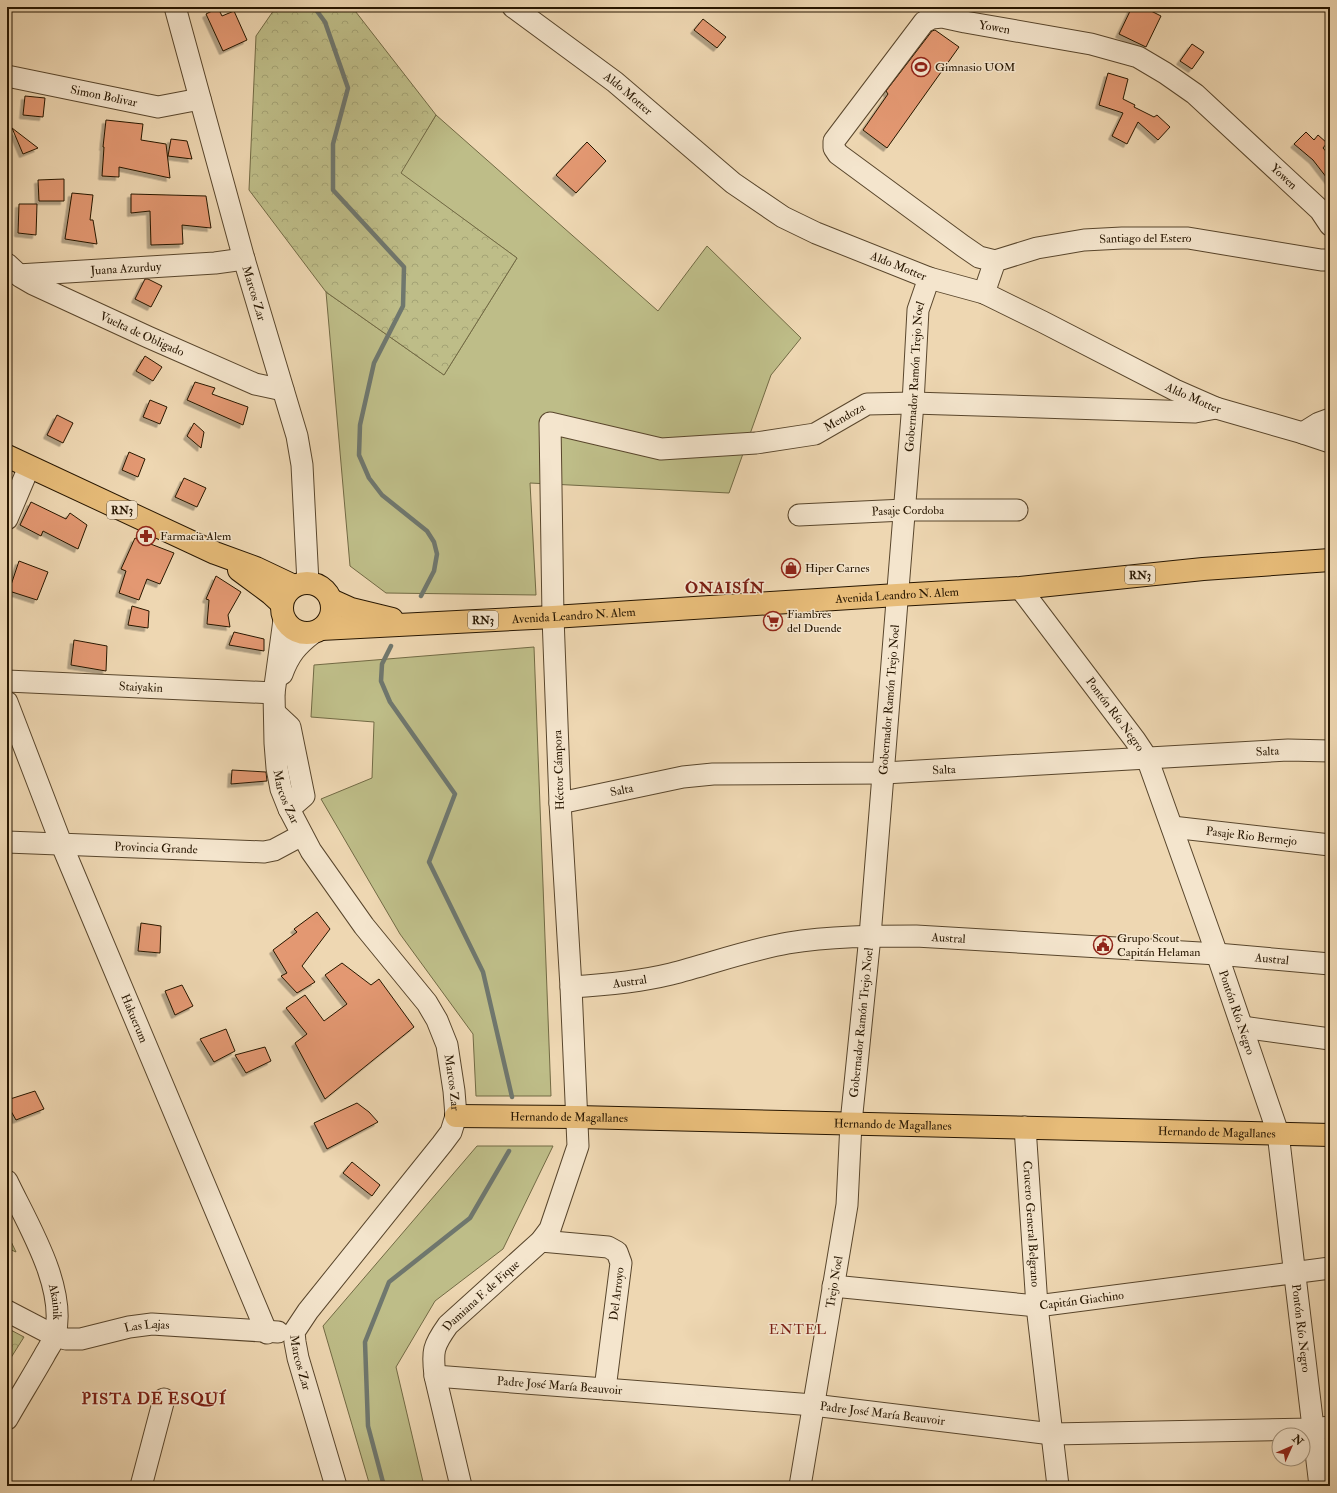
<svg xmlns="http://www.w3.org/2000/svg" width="1337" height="1493" viewBox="0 0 1337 1493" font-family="'IM FELL Double Pica',serif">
  <defs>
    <pattern id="forest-crowns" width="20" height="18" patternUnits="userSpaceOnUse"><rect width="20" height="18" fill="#bebd88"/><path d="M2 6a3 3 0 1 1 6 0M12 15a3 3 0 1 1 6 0" fill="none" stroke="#a3a274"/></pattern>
    <filter id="shadow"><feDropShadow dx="-3.5" dy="3.5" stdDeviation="0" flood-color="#0004"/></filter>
  </defs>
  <rect width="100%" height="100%" fill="#eed7b2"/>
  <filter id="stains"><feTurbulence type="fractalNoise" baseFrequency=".005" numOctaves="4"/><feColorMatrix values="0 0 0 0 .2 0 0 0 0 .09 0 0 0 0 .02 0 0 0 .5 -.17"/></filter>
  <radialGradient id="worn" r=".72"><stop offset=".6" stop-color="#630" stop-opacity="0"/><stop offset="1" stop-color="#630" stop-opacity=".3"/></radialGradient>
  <path fill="#bebd88" stroke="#726a44" d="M436,115L658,311L707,246L801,338L771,375L729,493L530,483L536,595L386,593L350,566L326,292L444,375L517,258L400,173Z
    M534,647L551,1096H476L473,1034L400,934L321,799L372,778L374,722L311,717L314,665Z
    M477,1146H553L503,1249L435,1301L396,1367L424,1486H370L323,1326Z"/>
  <path fill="url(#forest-crowns)" stroke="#726a44" d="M276,7H352L436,115L401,173L517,258L444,375L326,292L249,190L256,36Z
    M7,1233L16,1252L7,1248Z
    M7,1328L24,1337L7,1364Z"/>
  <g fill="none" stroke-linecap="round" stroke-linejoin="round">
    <path stroke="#6f776e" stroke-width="4.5" d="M314,7L325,22L348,88L333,144V190L404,267L403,306L374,363L360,425L359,455L369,478L382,495L427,531L434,542L437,554L434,571L421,596
      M391,646L382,664L381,681L390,702L455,794L429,862L483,972L512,1097
      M384,1486L368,1426L365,1342L389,1282L470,1218L509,1151"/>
  </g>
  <path fill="#e39872" stroke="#271600" filter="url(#shadow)" d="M1132,7H1143L1161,16L1146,47L1119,34Z
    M218,8L222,16L234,11L247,40L223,51L206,14Z
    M703,19L726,37L717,48L694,30Z
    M935,30L959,47L887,148L863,130L888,94L886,91L932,31Z
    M1192,44L1204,52L1192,69L1180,61Z
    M1108,73L1128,79L1123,99L1135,105L1134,107L1154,117L1157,115L1170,127L1158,140L1138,122L1127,144L1112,136L1123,113L1099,105Z
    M25,96L45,98L43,117L23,115Z
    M106,120L143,124L141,140L166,144L170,178L119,167V177L102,176L104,147H103Z
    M12,128L38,148L23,154Z
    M1306,132L1314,140L1318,135L1327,143L1323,148L1330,156V182L1313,160L1294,144Z
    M171,139L187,141L192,159L168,156Z
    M587,142L606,161L576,193L556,175Z
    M64,179V201H39L38,180Z
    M72,193L93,195L90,220H93L97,244L65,239Z
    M131,194L206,196L211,228L182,225L183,244L151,245L150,211L131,213Z
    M19,204H37L36,235L18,233Z
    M145,279H148L162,286L151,307L135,299Z
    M145,356L162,367L153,381L136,371Z
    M195,382L215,388L212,394L248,407L243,425L187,400Z
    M150,400L167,407L160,424L143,417Z
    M57,415L73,423L63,443L47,435Z
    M194,423L204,432L201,448L187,436Z
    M129,452L145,459L138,477L122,470Z
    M184,478L206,488L197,507L175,497Z
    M31,502L66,519L70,513L87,525L78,549L43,531L41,536L20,525Z
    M135,538L174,553L160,584L147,579L139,600L119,593L126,571L121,569Z
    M19,561L48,572L37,600L9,591Z
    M216,576L241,592L228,615L230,627L207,624L209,600L206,599Z
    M132,606L149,611L148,628L128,625Z
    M234,632L264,639V651L229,645Z
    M74,640L107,646L106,671L71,665Z
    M232,770L266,772L267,781L231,784Z
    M317,912L330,929L302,966L315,982L297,993L281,976L287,973L273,950L297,932L294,929Z
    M141,923L161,926L160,953L138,951Z
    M342,963L371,985L379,979L414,1027L325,1099L295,1043L307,1034L286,1008L305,995L324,1021L347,1004L325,975Z
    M182,985L193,1006L175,1015L165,991Z
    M226,1029L235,1051L214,1062L200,1039Z
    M265,1047L271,1061L246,1073L235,1055Z
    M35,1091L44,1109L16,1120L7,1104V1100Z
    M357,1103L369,1112L378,1122L327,1149L314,1123Z
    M352,1162L380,1185L372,1196L343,1173Z"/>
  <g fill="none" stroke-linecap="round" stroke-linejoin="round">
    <g stroke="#59462c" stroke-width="23">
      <g id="minor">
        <path id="s1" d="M175,7L244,259L297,436L302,465L308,583"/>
        <path id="s2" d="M513,7L615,82L733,183L783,217L816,233L929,278L984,293L1043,322L1175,390L1216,408L1303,433L1330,442"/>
        <path id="s3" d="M7,76L158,107L200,99"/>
        <path id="s4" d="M995,261L979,257L963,246L838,154L834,148V141L924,22L932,18L942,17L965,22L1091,44L1138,57L1165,73L1195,94L1320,210L1330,225"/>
        <path id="s5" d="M7,264L21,277L33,284L148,337L255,384L283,390"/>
        <path id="s6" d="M18,275L215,263L244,259"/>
        <path id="s7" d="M984,293L995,261L1037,248L1084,240L1122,238H1188L1321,260H1330"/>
        <path d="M1303,433L1319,423L1330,419"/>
        <path id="s8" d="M799,515L904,510H1017"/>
        <path d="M7,519L29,467"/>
        <path id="s9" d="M1020,588L1135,740L1147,758L1217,954L1278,1133L1320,1486"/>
        <path id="s10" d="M284,620L274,693L275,743L277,768L281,789L289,809L311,851L364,926L427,1003L437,1020L447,1045L454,1091L456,1116L451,1132L442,1144L308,1311L294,1332L295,1342L298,1358L336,1486"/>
        <path d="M282,674C289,655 297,645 313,633"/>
        <path id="s11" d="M7,681L274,693"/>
        <path id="s12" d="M7,702L61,843L267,1333"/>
        <path d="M275,713L290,727L304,796L289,809"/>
        <path id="s13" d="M560,803L683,777L713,774L884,773L1288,750L1330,751"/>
        <path id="s14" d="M1172,827L1330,845"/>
        <path id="s15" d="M7,842L264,852L274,850L302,835"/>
        <path id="s16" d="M571,987C605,985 638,982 671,974C710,964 748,950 788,943C830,936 874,936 916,936L1217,954L1330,964"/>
        <path d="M1242,1027L1330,1039"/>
        <path id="s17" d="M1025,1127L1037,1306L1058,1486"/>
        <path id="s18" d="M7,1181C27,1223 67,1287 55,1335C53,1342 47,1350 44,1356C32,1377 19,1398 7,1419"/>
        <path d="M541,1241L608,1247L617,1252L621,1263L605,1389"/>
        <path id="s19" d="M833,1286L1037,1306L1330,1268"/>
        <path id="s20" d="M7,1311L55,1336L66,1339H81L129,1327L152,1324L278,1332"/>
        <path id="s21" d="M435,1376L813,1405L1052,1434L1313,1429L1330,1427"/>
        <path d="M141,1486L164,1399"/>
        <path id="s22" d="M461,1486L435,1376C432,1351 433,1346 448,1325L541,1241L550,1229L578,1146L571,987L560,803L553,617L550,423L661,449L756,443L815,434L867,404L913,403L1195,412L1216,408"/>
        <path id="s23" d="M800,1486L847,1205L851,1123L870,936L913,403L918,310L929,278"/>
      </g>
    </g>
    <g stroke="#271600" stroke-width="24">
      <g id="major">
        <path id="s24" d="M456,1116L577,1117L1330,1135"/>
      </g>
    </g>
    <g stroke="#271600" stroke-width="24">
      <g id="highway">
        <path d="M7,456L215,553L256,568L294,586"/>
        <path d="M239,570L270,593L282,604"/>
        <circle cx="307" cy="608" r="25"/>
        <path d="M331,600L351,609L392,619"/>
        <path id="s25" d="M321,629L553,617L897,595L1020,588L1203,569L1330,560"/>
      </g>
    </g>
    <use href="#minor" stroke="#f4e5cd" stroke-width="21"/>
    <use href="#major" stroke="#e7bc79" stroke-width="22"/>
    <use href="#highway" stroke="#e7bc79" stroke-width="22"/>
  </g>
  <defs>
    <g id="stadium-ring" transform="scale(1)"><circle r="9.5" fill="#f4e5cd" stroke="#8f2418" stroke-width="1.5"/><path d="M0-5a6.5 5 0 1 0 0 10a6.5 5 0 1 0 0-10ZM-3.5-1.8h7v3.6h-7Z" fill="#8f2418"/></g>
    <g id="pharmacy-ring" transform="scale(1)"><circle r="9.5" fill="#f4e5cd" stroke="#8f2418" stroke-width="1.5"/><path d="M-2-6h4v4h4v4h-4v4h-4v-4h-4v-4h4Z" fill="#8f2418"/></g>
    <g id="shop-ring" transform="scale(1)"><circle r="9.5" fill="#f4e5cd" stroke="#8f2418" stroke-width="1.5"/><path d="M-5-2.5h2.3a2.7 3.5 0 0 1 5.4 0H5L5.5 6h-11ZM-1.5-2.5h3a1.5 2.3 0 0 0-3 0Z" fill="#8f2418"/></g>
    <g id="supermarket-ring" transform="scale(1)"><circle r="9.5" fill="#f4e5cd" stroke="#8f2418" stroke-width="1.5"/><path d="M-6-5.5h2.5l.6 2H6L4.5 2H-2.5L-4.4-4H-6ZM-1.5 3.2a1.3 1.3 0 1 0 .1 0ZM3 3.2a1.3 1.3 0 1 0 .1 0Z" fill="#8f2418"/></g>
    <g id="civic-ring" transform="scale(1)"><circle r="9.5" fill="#f4e5cd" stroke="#8f2418" stroke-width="1.5"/><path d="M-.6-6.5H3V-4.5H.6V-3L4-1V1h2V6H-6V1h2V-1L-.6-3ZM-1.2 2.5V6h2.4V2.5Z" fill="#8f2418"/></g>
  </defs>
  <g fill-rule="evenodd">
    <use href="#stadium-ring" x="921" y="67"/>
    <use href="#pharmacy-ring" x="146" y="536"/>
    <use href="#shop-ring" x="791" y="568"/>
    <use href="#supermarket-ring" x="773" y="621"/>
    <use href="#civic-ring" x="1103" y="945"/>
  </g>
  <g text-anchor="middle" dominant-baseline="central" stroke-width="3" stroke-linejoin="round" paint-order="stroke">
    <g fill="#f4e5cd" stroke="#64543e" stroke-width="1">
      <rect x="107" y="501" width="30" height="18" rx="3"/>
      <rect x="1125" y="566" width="30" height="18" rx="3"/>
      <rect x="468" y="611" width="30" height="18" rx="3"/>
    </g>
    <g font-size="11" font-weight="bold" fill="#271600">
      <text x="122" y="510">RN3</text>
      <text x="1140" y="575">RN3</text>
      <text x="483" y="620">RN3</text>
    </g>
    <g font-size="12" fill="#271600" stroke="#f4e5cd">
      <text stroke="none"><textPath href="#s4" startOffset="427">Yowen</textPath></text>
      <text stroke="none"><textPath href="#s2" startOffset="144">Aldo Motter</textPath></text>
      <text stroke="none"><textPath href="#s3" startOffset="99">Simon Bolivar</textPath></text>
      <text stroke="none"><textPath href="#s4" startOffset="763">Yowen</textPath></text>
      <text stroke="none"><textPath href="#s7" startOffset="187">Santiago del Estero</textPath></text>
      <text stroke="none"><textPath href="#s2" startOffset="468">Aldo Motter</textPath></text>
      <text stroke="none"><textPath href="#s6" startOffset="108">Juana Azurduy</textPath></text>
      <text stroke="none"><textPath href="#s1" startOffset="297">Marcos Zar</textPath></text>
      <text stroke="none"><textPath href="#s5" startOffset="153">Vuelta de Obligado</textPath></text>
      <text stroke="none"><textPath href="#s23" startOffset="1116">Gobernador Ramón Trejo Noel</textPath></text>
      <text stroke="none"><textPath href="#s2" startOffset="792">Aldo Motter</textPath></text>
      <text stroke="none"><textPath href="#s22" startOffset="1422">Mendoza</textPath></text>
      <text stroke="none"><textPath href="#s8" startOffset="109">Pasaje Cordoba</textPath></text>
      <text stroke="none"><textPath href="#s25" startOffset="577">Avenida Leandro N. Alem</textPath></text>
      <text stroke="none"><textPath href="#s25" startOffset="253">Avenida Leandro N. Alem</textPath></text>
      <text stroke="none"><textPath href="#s11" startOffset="134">Staiyakin</textPath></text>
      <text stroke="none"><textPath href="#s23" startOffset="792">Gobernador Ramón Trejo Noel</textPath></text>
      <text stroke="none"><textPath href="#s9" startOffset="158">Pontón Río Negro</textPath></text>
      <text stroke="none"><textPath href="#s13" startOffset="711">Salta</textPath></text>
      <text transform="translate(559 770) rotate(-92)">Héctor Cámpora</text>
      <text stroke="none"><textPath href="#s13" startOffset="387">Salta</textPath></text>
      <text stroke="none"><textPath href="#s13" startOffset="63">Salta</textPath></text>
      <text stroke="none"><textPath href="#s10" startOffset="179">Marcos Zar</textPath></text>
      <text stroke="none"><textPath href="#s14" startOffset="80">Pasaje Rio Bermejo</textPath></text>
      <text stroke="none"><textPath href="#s15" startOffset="149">Provincia Grande</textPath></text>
      <text stroke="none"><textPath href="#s16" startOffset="383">Austral</textPath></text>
      <text stroke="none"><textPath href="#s16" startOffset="707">Austral</textPath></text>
      <text stroke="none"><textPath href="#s16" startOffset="59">Austral</textPath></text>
      <text stroke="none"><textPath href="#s9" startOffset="482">Pontón Río Negro</textPath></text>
      <text stroke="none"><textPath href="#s12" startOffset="341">Hakuerum</textPath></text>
      <text stroke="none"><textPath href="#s23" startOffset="468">Gobernador Ramón Trejo Noel</textPath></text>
      <text stroke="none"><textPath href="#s10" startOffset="515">Marcos Zar</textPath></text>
      <text stroke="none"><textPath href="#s24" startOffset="113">Hernando de Magallanes</textPath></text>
      <text stroke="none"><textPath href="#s24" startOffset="437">Hernando de Magallanes</textPath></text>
      <text stroke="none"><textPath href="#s24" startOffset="761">Hernando de Magallanes</textPath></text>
      <text stroke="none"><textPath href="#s17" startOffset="97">Crucero General Belgrano</textPath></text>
      <text stroke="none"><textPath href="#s23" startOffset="207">Trejo Noel</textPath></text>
      <text transform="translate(617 1294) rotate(-83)">Del Arroyo</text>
      <text stroke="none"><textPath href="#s22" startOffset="212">Damiana F. de Fique</textPath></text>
      <text stroke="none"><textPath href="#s19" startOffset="250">Capitán Giachino</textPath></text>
      <text stroke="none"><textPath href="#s18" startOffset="131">Akainik</textPath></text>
      <text stroke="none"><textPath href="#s20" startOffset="148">Las Lajas</textPath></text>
      <text stroke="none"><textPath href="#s9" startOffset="806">Pontón Río Negro</textPath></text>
      <text stroke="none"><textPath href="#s10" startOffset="851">Marcos Zar</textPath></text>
      <text stroke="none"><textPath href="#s21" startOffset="125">Padre José María Beauvoir</textPath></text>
      <text stroke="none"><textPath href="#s21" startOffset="449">Padre José María Beauvoir</textPath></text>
    </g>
    <g font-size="12" fill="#271600" stroke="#f4e5cd" text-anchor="start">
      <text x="935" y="67">Gimnasio UOM</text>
      <text x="160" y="536">Farmacia Alem</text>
      <text x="805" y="568">Hiper Carnes</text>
      <text x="787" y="614">Fiambres<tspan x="787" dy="14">del Duende</tspan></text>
      <text x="1117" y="938">Grupo Scout<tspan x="1117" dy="14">Capitán Helaman</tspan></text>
    </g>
    <g font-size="14" letter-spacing="1" fill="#7a1f14" stroke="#f4e5cd">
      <text x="798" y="1329">ENTEL</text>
    </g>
    <g font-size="16" font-weight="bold" letter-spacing="1" fill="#7a1f14" stroke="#f4e5cd">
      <text x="725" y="588">ONAISÍN</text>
      <text x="154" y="1399">PISTA DE ESQUÍ</text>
    </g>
  </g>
  <rect width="1337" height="1493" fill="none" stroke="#eed7b2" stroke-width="24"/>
  <rect x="8" y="8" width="1321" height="1477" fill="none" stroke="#271600" stroke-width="2"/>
  <rect x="12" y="12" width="1313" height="1469" fill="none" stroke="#271600"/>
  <g transform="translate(1291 1447) rotate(45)"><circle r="19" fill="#f4e5cd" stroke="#a2927b"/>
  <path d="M0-3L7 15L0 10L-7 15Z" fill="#8f2418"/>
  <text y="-6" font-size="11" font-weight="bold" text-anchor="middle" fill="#271600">N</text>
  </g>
  <rect width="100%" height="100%" filter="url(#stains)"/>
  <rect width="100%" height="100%" fill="url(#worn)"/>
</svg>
